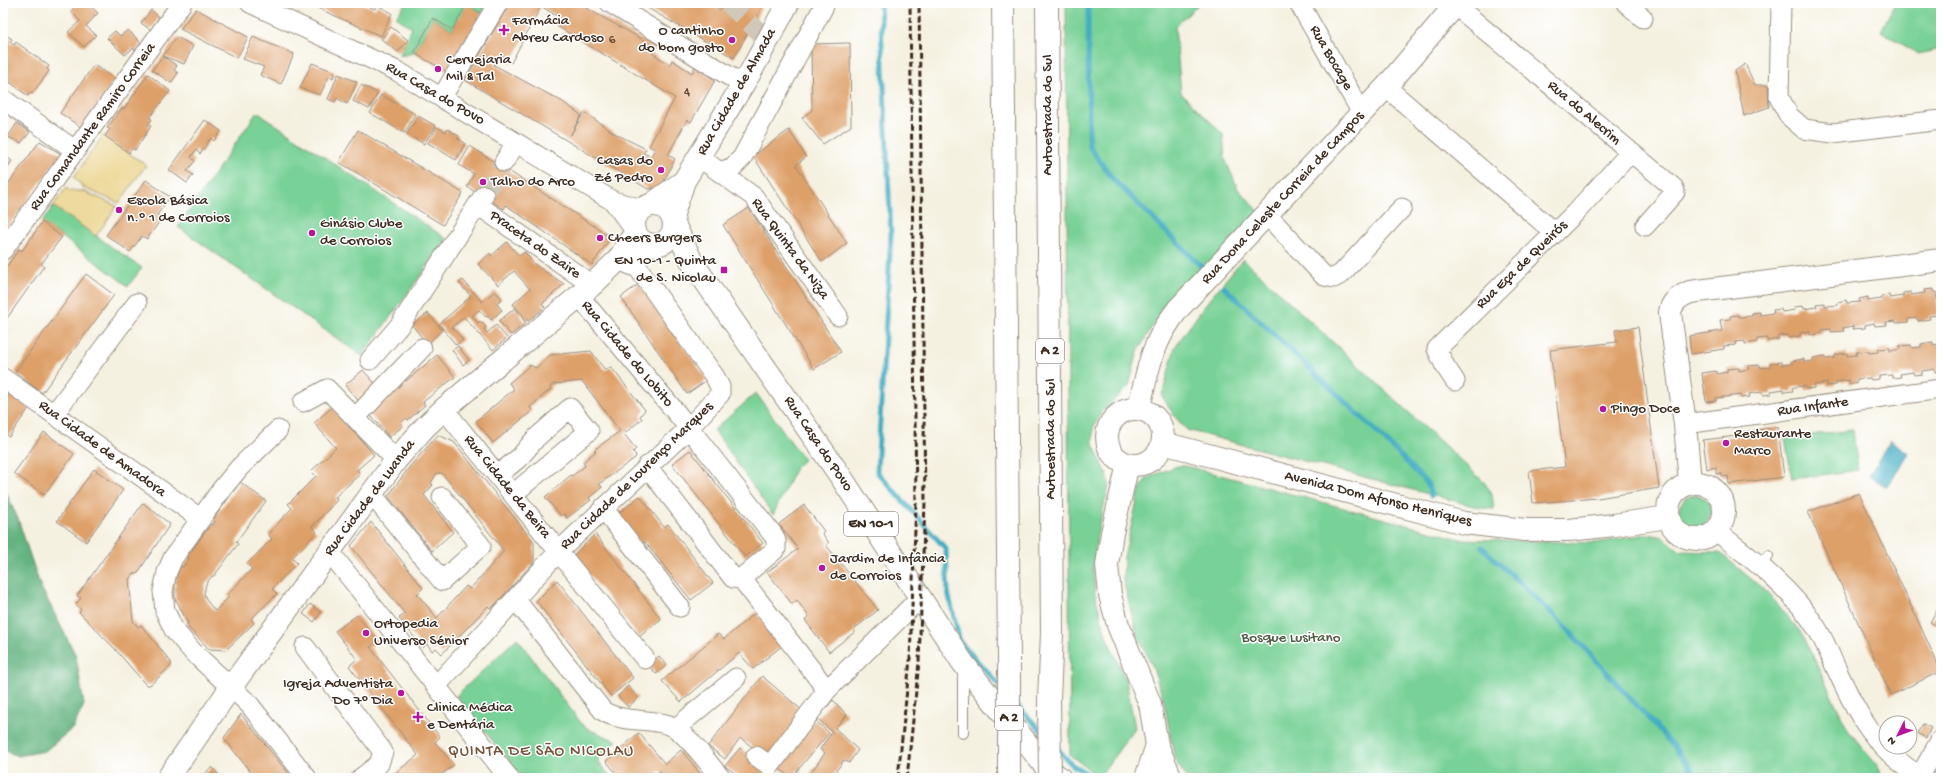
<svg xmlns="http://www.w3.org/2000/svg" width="1944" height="781" viewBox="0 0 1944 781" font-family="'Gochi Hand',sans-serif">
  <rect width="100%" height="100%" fill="#fff"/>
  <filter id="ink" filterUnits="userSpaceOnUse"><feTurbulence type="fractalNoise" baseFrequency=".025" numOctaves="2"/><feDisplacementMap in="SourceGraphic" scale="8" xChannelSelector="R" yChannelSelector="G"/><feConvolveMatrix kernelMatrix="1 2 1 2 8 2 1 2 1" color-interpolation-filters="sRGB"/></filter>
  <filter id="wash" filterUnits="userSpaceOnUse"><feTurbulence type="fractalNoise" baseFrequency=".012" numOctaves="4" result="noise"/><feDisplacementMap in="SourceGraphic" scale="16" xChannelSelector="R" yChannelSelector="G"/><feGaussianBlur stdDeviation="0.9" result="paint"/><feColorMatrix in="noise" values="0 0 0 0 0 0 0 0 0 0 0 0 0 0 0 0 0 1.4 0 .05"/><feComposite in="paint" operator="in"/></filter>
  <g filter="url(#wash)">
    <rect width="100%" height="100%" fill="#f5f1e1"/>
    <path fill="#78d196" stroke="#5a7e5a" d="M406,3H486L482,14L467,4L452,30L433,18L414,53L399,56L412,28L396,17Z
      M1066,3H1200L1175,27L1181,93L1223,134L1225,159L1238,189L1259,211L1153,325L1138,351L1129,386L1102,411L1093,428V444L1107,474L1109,485L1097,535L1093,569L1095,594L1106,636L1126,680L1135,728L1099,777L1070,755Z
      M1895,3H1941V49L1918,54L1881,31Z
      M257,112L447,239L362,356L178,227Z
      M53,206L142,268L128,286L42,222Z
      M1243,259L1484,482L1492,495L1494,509L1481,508L1187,430L1175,417L1162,396L1175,347L1208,301Z
      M756,393L804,460L796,467L773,515L714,430Z
      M1853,430L1858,470L1792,479L1785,438Z
      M1177,466H1186L1460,539L1596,543L1647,534L1663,537L1680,551L1719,552L1768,593L1803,635L1848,730L1880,769L1881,778H1187L1178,765L1174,756L1164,701L1152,665L1137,634L1123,580L1124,557L1140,489L1147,478Z
      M1679 511a16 16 0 1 1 32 0a16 16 0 1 1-32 0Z
      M517,638L581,723L590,730L617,741L600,756L599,763L612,778H523L456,696Z"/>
    <path fill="#62b37f" stroke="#4e6e4e" d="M3,485L18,519L40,585L76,656L84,705L73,728L45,751L18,756L3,750Z"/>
    <path fill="#eeda9e" stroke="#94825e" d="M103,135L146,165L119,203L84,188L74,177Z
      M66,188L70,191H83L117,206L96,236L53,206Z"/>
    <path fill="#44adc3" stroke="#406c70" d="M1890,440L1909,453L1887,487L1869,476Z"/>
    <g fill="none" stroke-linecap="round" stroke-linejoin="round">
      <path stroke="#44adc3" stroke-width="5" d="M880,3L891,235L877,472L946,549L948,592L960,642L1002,688
        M1088,3L1089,146L1113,179L1201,266
        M1223,286L1377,432L1428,484L1431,496
        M1482,547L1561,622L1669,741L1698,778
        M1016,704L1042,732
        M1057,748L1072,765L1095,778"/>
    </g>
    <g id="blocks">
      <path fill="#dea069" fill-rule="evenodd" d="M79,3H87L98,13L86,26L96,35L84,47L68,32L80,21L71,11Z
        M306,3H361L375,9L377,5L392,13L381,36Z
        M510,3H577L656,47L652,53L670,65L672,60L692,73L695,67L715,80L691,122L687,120L668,155L675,159L661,187L648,189L465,80ZM541,6L561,19L557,26L675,98L649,146L655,149L651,156L643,153L646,149L614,133L584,112L570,136L581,115L563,102L494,65L501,55L511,63Z
        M639,3H709L720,10L724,3H764L734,58Z
        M467,4L482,14L449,73L414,53L433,18L452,30Z
        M196,9L248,37L237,58L180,29Z
        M151,10L159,17L151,30L141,23Z
        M391,27L408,40L398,52L381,39Z
        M128,30L141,43L136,51L133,48L125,55L107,38L115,31L120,36Z
        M3,33L12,39L10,42L12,44L14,45L16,42L49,66L47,69L49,71L32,94L30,93L28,96L3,77Z
        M177,37L193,46L184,64L163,56Z
        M253,37L294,54L281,84L260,75L264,67L243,59Z
        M850,43L851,126L823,144L802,118L812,110L811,44Z
        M163,56L177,66L174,70L178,73L171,83L152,70Z
        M312,63L335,72L333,78L329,76L320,95L300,88Z
        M1745,64L1755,85H1768L1769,107L1744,116L1735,71Z
        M94,65L115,79L82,128L60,113Z
        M148,74L170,91L149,118L152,119L148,125L151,126L135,150L132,148L129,153L105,136L110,129L107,128L122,108L124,109Z
        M338,74L357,82L347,104L337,98L335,102L328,99Z
        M361,85L378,93L369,109L353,101Z
        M381,95L415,114L405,133L370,113Z
        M418,116L436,126L424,144L407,134Z
        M205,120L221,131L214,141L211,138L200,154L196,150L191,157L195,161L187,171L193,175L187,183L169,170Z
        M17,123L30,132L21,143L8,137Z
        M437,127L446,132L447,129L459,136L458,139L465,143L456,160L428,143Z
        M358,130L463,193L443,225L339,162Z
        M789,130L806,157L796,165L847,243L822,262L753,156Z
        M40,141L61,154L3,234V191Z
        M470,146L611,237L592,265L506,205L504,209L467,187L474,174L459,165Z
        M3,154L12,161L3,174Z
        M146,180L170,197L157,215L162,218L147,239L142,236L130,252L106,235Z
        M749,208L841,352L814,369L723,225Z
        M42,222L62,237L41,264L44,266L5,321L3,320V272L19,249L22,251Z
        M507,242L519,256L525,252L534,264L564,284L542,304L545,307L528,321L513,304L530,289L514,271L498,285L478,264L490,253L491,256Z
        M86,274L114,295L42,393L15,372Z
        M463,280L482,302L495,291L502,299L496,303L502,310L491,320L488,316L486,317L479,310L472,316L478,323L480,321L486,327L484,329L487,333L496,325L507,338L493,350L464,317L452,327L463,340L456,345L439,324L471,296L459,283Z
        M639,284L707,380L687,394L621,297Z
        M1933,289V292H1936L1939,315L1929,316L1930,319L1918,321L1917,318L1908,319V322L1896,323V321L1886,322L1887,325L1875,326L1874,323L1865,325V328L1853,329V326L1843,328L1844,331L1831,332V329L1822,330V333L1810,335V332L1800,333V336L1788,338V335L1778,336L1779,339L1767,341V338L1757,339V342L1745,344V341L1735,342L1736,345L1724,346V349L1691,354L1689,336L1722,331L1720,320L1730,319V316L1738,315L1739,317H1742L1752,316V313L1760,312V315L1774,313L1773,310L1781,309L1782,312L1795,310V307L1803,306L1804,309L1817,307L1816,304L1825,303V306H1828L1838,305V302L1846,300L1847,303L1860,302L1859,299L1868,297V301L1881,299V296L1889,295L1890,298L1903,296V293L1911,292V295L1925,293L1924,290Z
        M515,308L526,323L511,335L499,321Z
        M428,313L442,330L427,344L412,325Z
        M1638,327L1659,488L1598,498L1533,503L1529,471L1565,467L1550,350L1617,342L1615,330Z
        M1933,342V345L1941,344V371L1935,372V369L1922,371V374L1914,375L1913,372L1900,374L1901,377L1892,378V375L1879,376V379L1871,380L1870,378L1857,379V382L1849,384V380L1836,382V385L1827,386V383L1814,385V388L1806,389L1805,386L1795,387L1792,388L1793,391L1784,392V389L1771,391V394L1763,395L1762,392L1749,394L1750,397L1741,398V395L1716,398V401L1706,402L1702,373L1716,371L1717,374L1727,372V369L1739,368V371L1749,369L1748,366L1760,365L1761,368L1770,367V363L1782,362V365L1792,364V361L1804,359V362L1813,361V358L1825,356L1826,359L1835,358V355L1847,353V356L1857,355L1856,352L1868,351L1869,353L1878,352V349L1890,348V351L1900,349L1899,346L1911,345L1912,348L1921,347V344Z
        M458,346L469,360L463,365L452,350Z
        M591,351L605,370L611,367L645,410L640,416L642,419L624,434L636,449L633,452L636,455L635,458L599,484L602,487L589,498L591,500L567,518L564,514L561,516L545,497L571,475L572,476L585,466L583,462L596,451L594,450L620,431L582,381L554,384L550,387L551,389L530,407L532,411L493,443L476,421L514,389L509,383L530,365L536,368L550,355Z
        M437,355L455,377L423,402L425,405L408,420L406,418L401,423L403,426L389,437L367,411L403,378L406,381Z
        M363,370L380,389L362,405L345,385Z
        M3,389L29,408L9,437L3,433Z
        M332,407L374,455L357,470L360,474L335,497L337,500L312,527L317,532L292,558L297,563L272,589L277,594L251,619L254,623L226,650L209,649L186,625L188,624L177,601H175V582L180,566L183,567L189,558L187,557L211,524L213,525L215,522L213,520L240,482L266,501L236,542L238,544L214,576H212L206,584L204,594L207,601L215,611L229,597L227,595L252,569L247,564L272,539L268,534L292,508L288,504L316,476L311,471L336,448L314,423Z
        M1778,427L1784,477L1729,484L1728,476L1722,477V473L1716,474V467L1707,469L1703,440L1737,436L1736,433Z
        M44,432L74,454L44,495L14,473Z
        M438,435L454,442L534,542V562L491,609L488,606L442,654L436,648L432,651L427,644L423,648L399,618L405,614L351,546L371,522L423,588L417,594L437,618L466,586L470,589L504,551L442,473H437L431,483L433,485L424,495L453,532L432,551L388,496L411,465Z
        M690,450L763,543L745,557L672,464Z
        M94,469L123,490L86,542L57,521Z
        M1859,493L1941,671L1891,695L1808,512Z
        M640,496L664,527L668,524L713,583L691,600L645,542L640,545L616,515Z
        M143,503L170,524L137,574L134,573L129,579L133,621L138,627L141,625L171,662V666L150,685H146L115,649L79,612L81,610L76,604L81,598L77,596Z
        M804,505L824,531L822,533L829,543L826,545L878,610L854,629L856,631L829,652L805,620L809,617L797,600L792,604L767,572L798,549L779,524Z
        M595,534L661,619L639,637L574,555Z
        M557,580L633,678L611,696L536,601Z
        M1941,603V628L1930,622Z
        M310,604L321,612L314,622L303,614Z
        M756,612L783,645L753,669L739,653L681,702L662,681L718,634L724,639Z
        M357,615L378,641L370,647L440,737L435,742L454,765L437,778H389L418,755L349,666L357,659L335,631Z
        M659,656L667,665L656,674L649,665Z
        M762,676L804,712L768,758L740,738L725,759L708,746Z
        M628,686L638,698L628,707L618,696Z
        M833,700L847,715L835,728L858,750L849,763L844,760L831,778H807L825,753L820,749L832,732L817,718Z
        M241,714L292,778H255L224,738Z
        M815,720L829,733L791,778L776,766Z
        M1923,724L1931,728L1926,738L1917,733Z
        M639,733L665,764L681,750L704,778H666L660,771L651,778H620L606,761Z
        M740,748L773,774L770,778H741L725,766Z
        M212,767L222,778H200Z"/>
    </g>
  </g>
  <g filter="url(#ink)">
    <use href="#blocks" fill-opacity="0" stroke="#988e80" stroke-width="1"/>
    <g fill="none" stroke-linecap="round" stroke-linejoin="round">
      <path stroke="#d0c9ba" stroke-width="19" stroke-dasharray="19 10" stroke-linecap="butt" d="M728,3L768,40
        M484,195L504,162"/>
      <g stroke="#988e80" stroke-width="12">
        <path id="service" d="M1760,567L1768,556
          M963,667V733"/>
      </g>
      <g stroke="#988e80" stroke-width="21">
        <path id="minor" d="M250,3L397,71L613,201L642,209
          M610,3L742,84
          M1299,3L1362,113
          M1626,3L1643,18
          M1781,3L1779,97L1789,116L1804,129L1833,133L1941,120
          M1455,5L1674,188L1675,192L1645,226
          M1386,87L1555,233
          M442,97L498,3
          M3,99L76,151
          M699,157L754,197L838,316
          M504,162L516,143
          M720,172L733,167L742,158L824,6
          M613,201L634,229
          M478,205L592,285
          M1267,215L1324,276L1334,278L1341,274L1402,208
          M3,250L182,3
          M579,296L689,428L774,536L776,541V549L740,579L733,578L647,466
          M370,360L400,325L484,195
          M3,378L201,519
          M1455,381L1445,366L1437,349L1574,214L1630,153
          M303,402L327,389L396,460
          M444,409L645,659
          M54,414L137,303
          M355,418L422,348
          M1685,424L1941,389
          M278,430L239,468L221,490L173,558L167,572L163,591L165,611L174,630L193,652L249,704L307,778
          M498,475L520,457L536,438L570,408L589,431L513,494
          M371,493L442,581L481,546L442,497
          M603,508L680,607
          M1716,531C1752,559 1791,588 1816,627C1824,639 1829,653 1835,666C1858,715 1874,749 1923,778
          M329,551L509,778
          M741,578L827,690
          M516,600L603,711C622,723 649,718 669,725C685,730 709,765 721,778
          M305,647L383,752L379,764L361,778
          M436,686L559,551L689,428L720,394V387L715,377L638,268L618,260
          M676,728L736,678
          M756,756L770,766L827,690L920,598
          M1920,776L1941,739"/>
      </g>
      <g stroke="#988e80" stroke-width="24">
        <path id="tertiary" d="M1139,408C1148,368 1152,342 1178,309L1386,87L1457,3
          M1107 437a28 28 0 1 1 56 0a28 28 0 1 1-56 0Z
          M1163,443L1464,523L1525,530H1569L1614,525L1668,517
          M1128,464L1112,533L1107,565L1110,595L1118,625L1150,704L1157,745L1171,778
          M1690,483L1685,424L1670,313C1671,302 1680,296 1690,292L1941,260
          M1668 511a28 28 0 1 1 56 0a28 28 0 1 1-56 0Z
          M1146,778L1157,745"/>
      </g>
      <g stroke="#988e80" stroke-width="24">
        <path id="secondary" d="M651,205L684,181
          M672,217L684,181L750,73L788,3
          M619,260L649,244
          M168,778L231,687L396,460L425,427L444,409L592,285L618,260L635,233"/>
      </g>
      <g stroke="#988e80" stroke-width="24">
        <path id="primary" d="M634 225a20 20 0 1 1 40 0a20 20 0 1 1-40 0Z
          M674,224L692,262L839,474L963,663L1045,766L1060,778"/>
      </g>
      <g stroke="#988e80" stroke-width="24">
        <path id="motorway" d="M1003,3L1009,658
          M1047,3L1052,633L1049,699"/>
      </g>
      <use href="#service" stroke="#fff" stroke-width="10"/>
      <use href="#minor" stroke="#fff" stroke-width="19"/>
      <use href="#tertiary" stroke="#fff" stroke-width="22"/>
      <use href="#secondary" stroke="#fff" stroke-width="22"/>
      <use href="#primary" stroke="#fff" stroke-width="22"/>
      <use href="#motorway" stroke="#fff" stroke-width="22"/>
      <path stroke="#3b2a1e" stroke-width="3" stroke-dasharray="6 3" stroke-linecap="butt" d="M898,778L910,659L916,503L910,3
        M907,778L919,662L925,502L919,3"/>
      <g stroke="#988e80" stroke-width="24" stroke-linecap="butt">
        <path id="motorway-bridge" d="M1049,699L1050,778
          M1009,778V658"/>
      </g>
      <use href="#motorway-bridge" stroke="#fff" stroke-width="22"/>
    </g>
  </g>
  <g fill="#b5179e" stroke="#fff" stroke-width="1.5">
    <path d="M502 24h4v4h4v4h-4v4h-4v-4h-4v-4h4z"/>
    <circle cx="732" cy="40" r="4"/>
    <circle cx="438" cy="69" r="4"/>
    <circle cx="661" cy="170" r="4"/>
    <circle cx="483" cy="182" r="4"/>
    <circle cx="119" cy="210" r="4"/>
    <circle cx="312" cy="233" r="4"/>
    <circle cx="600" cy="238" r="4"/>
    <rect x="720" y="266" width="8" height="8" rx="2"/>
    <circle cx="1603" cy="409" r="4"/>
    <circle cx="1726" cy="443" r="4"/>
    <circle cx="822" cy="568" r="4"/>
    <circle cx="366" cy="633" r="4"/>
    <circle cx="401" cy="693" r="4"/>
    <path d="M416 711h4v4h4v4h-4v4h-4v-4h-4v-4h4z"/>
  </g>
  <g text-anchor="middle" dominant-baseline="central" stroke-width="3" stroke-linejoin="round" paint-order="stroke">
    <g font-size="13" fill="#644831">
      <text x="612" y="40">6</text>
      <text x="687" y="92">4</text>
    </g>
    <g fill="#fff" stroke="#766a62" stroke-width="1">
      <rect x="1036" y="339" width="28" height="24" rx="3"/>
      <rect x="844" y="512" width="54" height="24" rx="3"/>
      <rect x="995" y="706" width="28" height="24" rx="3"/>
    </g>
    <g font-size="14" font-weight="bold" fill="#3b2a1e">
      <text x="1050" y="351">A 2</text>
      <text x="871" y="524">EN 10-1</text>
      <text x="1009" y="718">A 2</text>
    </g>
    <g font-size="15" fill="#3b2a1e" stroke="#fff" text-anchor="start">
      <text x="512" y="21">Farmácia<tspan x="512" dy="17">Abreu Cardoso</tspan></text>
      <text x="724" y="31" text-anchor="end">O cantinho<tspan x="724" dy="17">do bom gosto</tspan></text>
      <text x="446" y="60">Cervejaria<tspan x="446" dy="17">Mil &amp; Tal</tspan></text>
      <text x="653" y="161" text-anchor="end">Casas do<tspan x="653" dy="17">Zé Pedro</tspan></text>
      <text x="491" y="182">Talho do Arco</text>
      <text x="127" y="201">Escola Básica<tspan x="127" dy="17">n.º 1 de Corroios</tspan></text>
      <text x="320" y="224">Ginásio Clube<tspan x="320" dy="17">de Corroios</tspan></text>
      <text x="608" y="238">Cheers Burgers</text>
      <text x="716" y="261" text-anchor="end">EN 10-1 - Quinta<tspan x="716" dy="17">de S. Nicolau</tspan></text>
      <text x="1611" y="409">Pingo Doce</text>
      <text x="1734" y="434">Restaurante<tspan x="1734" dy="17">Marco</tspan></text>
      <text x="830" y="559">Jardim de Infância<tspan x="830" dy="17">de Corroios</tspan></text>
      <text x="374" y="624">Ortopedia<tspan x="374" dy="17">Universo Sénior</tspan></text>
      <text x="393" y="684" text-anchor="end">Igreja Adventista<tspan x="393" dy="17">Do 7º Dia</tspan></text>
      <text x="427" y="708">Clinica Médica<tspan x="427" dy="17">e Dentária</tspan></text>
    </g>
    <g font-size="15" fill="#3b2a1e" stroke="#fff">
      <text transform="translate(1331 58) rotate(60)">Rua Bocage</text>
      <text transform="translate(737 92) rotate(-60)">Rua Cidade de Almada</text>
      <text transform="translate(435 94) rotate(30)">Rua Casa do Povo</text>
      <text transform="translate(1584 113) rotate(40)">Rua do Alecrim</text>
      <text transform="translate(1048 115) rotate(-90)">Autoestrada do Sul</text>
      <text transform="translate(93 127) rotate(-54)">Rua Comandante Ramiro Correia</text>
      <text transform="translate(1283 198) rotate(-47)">Rua Dona Celeste Correia de Campos</text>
      <text transform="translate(535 245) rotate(35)">Praceta do Zaire</text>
      <text transform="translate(790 249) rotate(54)">Rua Quinta da Niza</text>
      <text transform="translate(1522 265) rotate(-44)">Rua Eça de Queirós</text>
      <text transform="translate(627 354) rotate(50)">Rua Cidade do Lobito</text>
      <text transform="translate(1813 407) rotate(-8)">Rua Infante</text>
      <text transform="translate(1051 439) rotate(-90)">Autoestrada do Sul</text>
      <text transform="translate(818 444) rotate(56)">Rua Casa do Povo</text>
      <text transform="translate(102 449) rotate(36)">Rua Cidade de Amadora</text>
      <text transform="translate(637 476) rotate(-44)">Rua Cidade de Lourenço Marques</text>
      <text transform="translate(507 487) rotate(51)">Rua Cidade da Beira</text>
      <text transform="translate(370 498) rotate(-53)">Rua Cidade de Luanda</text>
      <text transform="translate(1378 499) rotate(14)">Avenida Dom Afonso Henriques</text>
    </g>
    <g font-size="15" fill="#4d5c42" stroke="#fff">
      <text x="1291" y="638">Bosque Lusitano</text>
    </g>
    <g font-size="16" letter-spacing="1" fill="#745338" stroke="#fff">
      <text x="541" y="752">QUINTA DE SÃO NICOLAU</text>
    </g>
  </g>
  <rect width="1944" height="781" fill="none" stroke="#fff" stroke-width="16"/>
  <g transform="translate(1898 735) rotate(228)"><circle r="19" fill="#ffffff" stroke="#b1aaa5"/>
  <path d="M0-3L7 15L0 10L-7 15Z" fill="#b5179e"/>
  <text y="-6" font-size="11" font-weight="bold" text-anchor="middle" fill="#3b2a1e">N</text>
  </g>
</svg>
